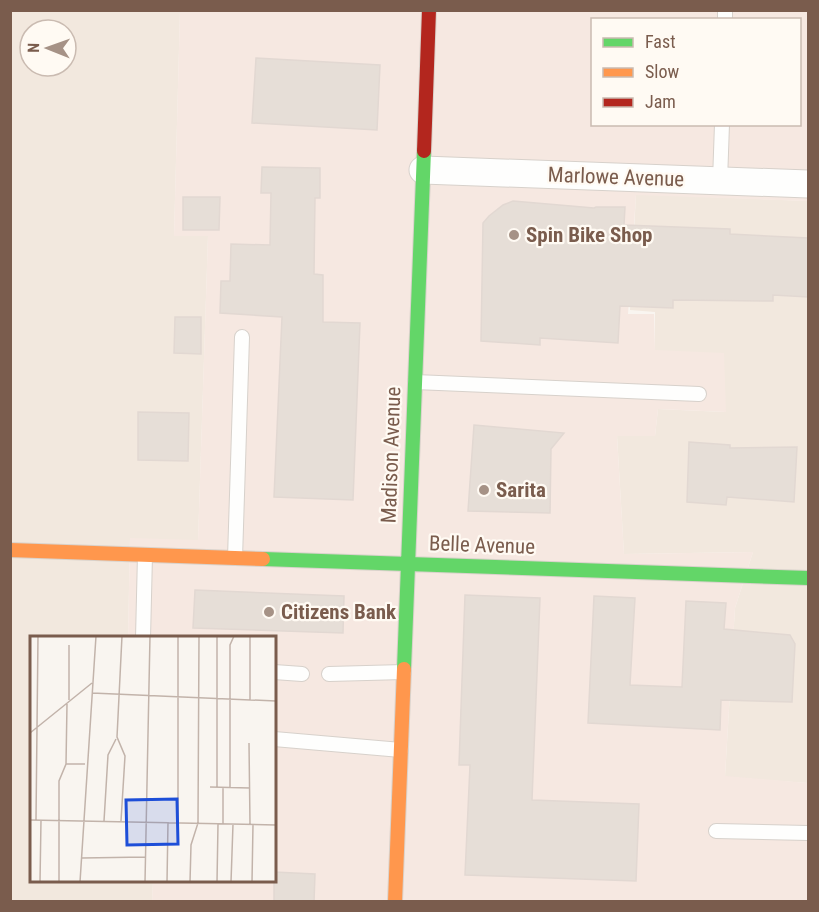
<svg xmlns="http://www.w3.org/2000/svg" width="819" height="912" viewBox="0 0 819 912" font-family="'Roboto Condensed',sans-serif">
  <rect width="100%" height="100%" fill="#f9f5f0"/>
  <path fill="#f2e8de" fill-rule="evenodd" d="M10,11H180L174,236H208L198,541L130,539L128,637L32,638V880L153,881L152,901H11ZM30,30H66V66H30Z
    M636,194L808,201V783L725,777L735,608L753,552L624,554L617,435L655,436L658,409L725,412L655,350V312L630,310Z"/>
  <path fill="#f6e8e1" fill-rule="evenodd" d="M180,11H808V201L636,195L628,314H654L655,350L724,353L726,412L658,409L655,436H617L624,554L753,552L735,608L725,776L808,783V901H152L153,881L274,880V638H128L130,538L198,540L208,236H174ZM592,20H800V124H592Z"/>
  <path fill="#e6ded7" stroke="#e2d8d2" stroke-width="1.5" d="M256,58L380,65L377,130L252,123Z
    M262,167L320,168V198H315L314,274L323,275V322L360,323L353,500L274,497L282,317L220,313L221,281H230L231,244L270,245L271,193H261Z
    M183,197H220L219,230H183Z
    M513,201L594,208L596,207H625L624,225L730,229V234L808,238V297L773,295V301L673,300V308L620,306L618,343L540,338V345L481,341L483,223L489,216L503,205Z
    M175,317H201V354L174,353Z
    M138,412L189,413L188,461L138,460Z
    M474,425L564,433L551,449L550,513L468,511Z
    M689,442L730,445V448L797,447L794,502L727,497L726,505L687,502Z
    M195,590L344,596L343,633L193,628Z
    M465,595L540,598L532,800L639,804L636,881L465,875L470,765H459Z
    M594,596L635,598L630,685L682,687L686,601L726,603L724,629L790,635L795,644L792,702L721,700L720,730L588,723Z
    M274,872L315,874L314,902H274Z"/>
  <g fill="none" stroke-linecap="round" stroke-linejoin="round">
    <g stroke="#d7d1cb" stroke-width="16">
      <path id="lane" d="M725,20V10
        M720,181L722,124
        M415,382L699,394
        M235,558L242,337
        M143,638L145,555
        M274,672L302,674
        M329,674L404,672
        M274,739L401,750
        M716,831L808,833"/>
    </g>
    <g stroke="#d7d1cb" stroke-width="29">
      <path id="street" d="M423,170L808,184"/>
    </g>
    <g stroke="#d9d2cb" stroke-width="16">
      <path id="fast" d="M263,559L808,578
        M404,669L424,151"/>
    </g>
    <g stroke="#d9d2cb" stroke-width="16">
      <path id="slow" d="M10,550L263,559
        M395,902L404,669"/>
    </g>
    <g stroke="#d9d2cb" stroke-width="16">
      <path id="jam" d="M424,151L429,10"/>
    </g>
    <use href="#lane" stroke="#fefefd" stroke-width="14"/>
    <use href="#street" stroke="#fefefd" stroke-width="27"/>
    <use href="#fast" stroke="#63d668" stroke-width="14"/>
    <use href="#slow" stroke="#ff974d" stroke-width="14"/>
    <use href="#jam" stroke="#b3261e" stroke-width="14"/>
  </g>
  <g fill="#a69286" stroke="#fffaf3" stroke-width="2">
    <circle cx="514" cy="235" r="6"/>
    <circle cx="484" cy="490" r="6"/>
    <circle cx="269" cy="612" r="6"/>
  </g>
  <g text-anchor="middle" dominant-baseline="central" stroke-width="4.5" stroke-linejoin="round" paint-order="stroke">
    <g font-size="21" fill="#7a5c4d" stroke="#fffaf3">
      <text transform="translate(616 177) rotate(2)">Marlowe Avenue</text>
      <text transform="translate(391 455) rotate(-88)">Madison Avenue</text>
      <text transform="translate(482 545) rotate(2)">Belle Avenue</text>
    </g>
    <g font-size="21" font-weight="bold" fill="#7a5c4d" stroke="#fffaf3" text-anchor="start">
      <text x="526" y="235">Spin Bike Shop</text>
      <text x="496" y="490">Sarita</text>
      <text x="281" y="612">Citizens Bank</text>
    </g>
  </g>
  <g transform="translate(30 636)">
    <rect width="246" height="246" fill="#f9f5f0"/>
    <path fill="none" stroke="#c2b3aa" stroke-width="1.5" d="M62,57L246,65M39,64V9M220,64V0M0,97L62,47M219,107L220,188M36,128H55M180,151L220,152M187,151V0M193,151V188M200,151V9L204,0M0,184L246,189M6,184L8,0M74,185L78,119L86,103M91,185L95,120L87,101L92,0M148,187V0M52,222L116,221M10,246L11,184M29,246V145L36,128L37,68M50,246L66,0M115,246L120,0M137,246L138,186M160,246L161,209L168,187L169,0M187,246L188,188M201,246L203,188M222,246L223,188M246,246V224"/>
    <path fill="#1d4ed8" fill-opacity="0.15" stroke="#1d4ed8" stroke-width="3" d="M147,163L148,208L97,209L96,164Z"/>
    <rect width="246" height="246" fill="none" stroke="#7a5c4d" stroke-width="3"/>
  </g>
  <rect width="819" height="912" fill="none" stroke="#7a5c4d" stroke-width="24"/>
  <rect x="591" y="18" width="210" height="108" fill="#fffaf3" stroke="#cabbb1" stroke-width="1.5"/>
  <rect x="603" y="38" width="30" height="9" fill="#63d668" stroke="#cabbb1" stroke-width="1.5"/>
  <text x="645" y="48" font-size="18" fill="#7a5c4d">Fast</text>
  <rect x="603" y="68" width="30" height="9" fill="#ff974d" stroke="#cabbb1" stroke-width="1.5"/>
  <text x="645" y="78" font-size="18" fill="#7a5c4d">Slow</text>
  <rect x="603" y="98" width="30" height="9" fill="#b3261e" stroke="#cabbb1" stroke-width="1.5"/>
  <text x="645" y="108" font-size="18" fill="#7a5c4d">Jam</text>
  <g transform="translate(48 48) rotate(271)"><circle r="28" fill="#fffaf3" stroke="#cabbb1" stroke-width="1.5"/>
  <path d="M0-4.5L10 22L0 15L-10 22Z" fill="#a69286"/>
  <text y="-9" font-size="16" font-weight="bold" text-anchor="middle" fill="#7a5c4d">N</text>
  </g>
</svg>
